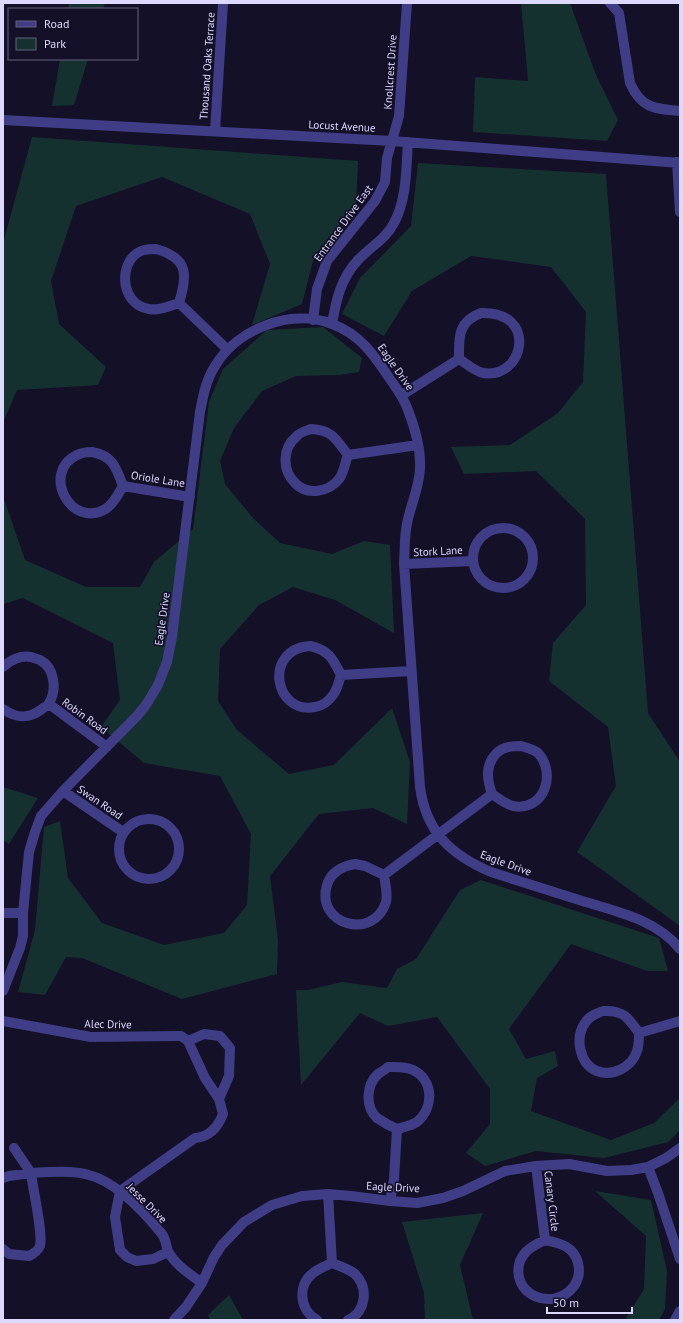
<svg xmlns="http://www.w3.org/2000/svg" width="683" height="1323" viewBox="0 0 683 1323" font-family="'PT Sans',sans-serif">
  <rect width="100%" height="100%" fill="#141027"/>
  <path fill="#143130" d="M69,3H105L103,9H68Z
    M521,3H570L596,75L618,120L607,141L473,132L475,77L528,81Z
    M60,59H88L74,105L52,106Z
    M32,137L358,161L356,205L314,257L302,304L252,325L270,264L250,214L162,177L76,206L51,281L59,324L106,367L98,385L17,390L3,423V243Z
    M418,163L606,174L648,713L680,762V926L577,852L616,786L608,727L549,681L553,643L586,605L585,519L536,471L464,474L451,447L510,445L558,413L583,382L586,312L551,267L471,256L412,291L384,336L342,314L360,278L411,226Z
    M323,327L362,358L359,372L339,375L296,376L262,391L234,428L220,461L225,484L253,518L280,543L332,554L364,541L390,545L394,633L335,600L293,587L259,605L220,649L218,701L237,730L289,774L334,765L392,708L410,762L407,824L373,808L319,814L270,876L278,940L277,974L182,999L82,958L66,957L45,995L18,992L35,930L44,827L60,821L68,878L102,923L164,945L224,933L247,905L251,834L220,776L144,763L101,727L120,700L113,643L23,598L3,604V496L25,560L86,587H140L154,562L193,529L209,402L223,369L267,330Z
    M3,787L38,798L9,844L3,840Z
    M481,880L659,938L668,971H647L571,944L509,1029L526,1059L555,1051L558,1066L537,1078L531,1111L611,1140L654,1123L680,1098V1130L668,1142L604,1158L536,1151L485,1166L466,1153L490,1124V1089L437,1017L388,1026L360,1013L301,1085L296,990H308L342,982L387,988L397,969L416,959L460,890Z
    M595,1191L651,1200L667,1271L665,1309L659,1320H625L644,1289L646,1236Z
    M483,1213L460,1265L473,1320H425L424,1293L402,1222Z
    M229,1295L243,1320H210L208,1315Z"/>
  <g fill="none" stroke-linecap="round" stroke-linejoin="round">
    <path stroke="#3f3d85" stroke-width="10" d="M610,3L619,13L630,83C641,108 654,109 680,111
      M3,120L392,141L680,163
      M215,131L223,3
      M677,162L680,212
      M156,249C188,258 188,274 179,303C169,306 159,311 149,309C118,304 118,257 144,250C148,249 153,249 156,249Z
      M179,303L227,349
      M481,313C539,311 524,380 483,373C474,371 467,364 459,359C459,338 457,322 481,313Z
      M313,320L317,289L327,261L375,201L385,182L387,158L399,116L407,3
      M332,324C336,300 341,278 358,260C370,247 386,239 394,223C407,199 406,169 408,142
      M402,395L459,359
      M311,429C332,430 336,439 348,455C345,462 344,473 339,479C329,492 307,496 295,483C282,470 282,448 297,436C300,432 306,431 311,429Z
      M92,452C113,456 116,467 123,486C119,493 114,503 107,508C72,531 40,473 77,455C81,453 87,452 92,452Z
      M348,455L418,445
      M123,486L190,497
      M473 558a30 30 0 1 1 60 0a30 30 0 1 1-60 0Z
      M404,564L473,561
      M310,646C329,650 333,659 341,675C339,682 337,690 333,695C329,701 322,706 315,707C274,715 263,649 310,646Z
      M3,667C10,660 21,655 31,657C34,658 37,659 40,660C55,668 57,690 49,703C48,706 44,707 42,709C29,719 17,719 3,709
      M341,675L411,671
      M49,704L107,747
      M521,746C527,748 533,749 538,753C557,774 544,812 513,806C505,804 498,798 492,794C490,788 488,781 488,775C487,764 495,751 505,748C510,746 516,746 521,746Z
      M63,791L123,832
      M119 849a30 30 0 1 1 60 0a30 30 0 1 1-60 0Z
      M355,864L365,866L384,875C385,883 388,894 386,902C374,941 315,925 327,885C331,872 343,866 355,864Z
      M384,875L492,794
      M3,913H23
      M3,991L20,948L23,936V913L29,852L35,832L41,816L63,791L137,716L146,705L158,685L167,662L172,637L200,412C203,396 206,380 215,366C237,329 291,308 332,324C360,334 374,355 390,379C397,389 404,398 408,410C415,428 421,450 420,469C419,487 412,502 408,519C404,534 405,549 404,564L420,787C426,832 451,855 491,872C520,881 548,890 576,899C613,911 655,918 680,949
      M603,1011C623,1010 628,1017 639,1033C639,1039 639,1045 637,1051C632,1067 613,1077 597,1071C579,1064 575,1037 585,1023C589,1016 596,1014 603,1011Z
      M3,1021L91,1037L177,1036H181L188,1041L204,1034L220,1036L230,1048L229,1076L219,1099
      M639,1033L680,1021
      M388,1067C397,1067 405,1066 413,1070C434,1080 434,1108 417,1122C411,1126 403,1127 397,1129C390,1126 383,1122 377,1118C365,1107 366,1085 378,1074C381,1072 385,1070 388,1067Z
      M14,1148L31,1173C48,1172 72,1170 89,1175C117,1182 144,1212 162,1234C166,1239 166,1246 168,1251C175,1265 190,1274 202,1283
      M536,1166L545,1240
      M648,1167L658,1193L680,1259
      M3,1178L9,1176L31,1173C33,1190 43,1232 40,1246C38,1251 33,1254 29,1256L9,1254L3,1249
      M328,1194L332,1263
      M390,1201L394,1179L397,1129
      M545,1240C559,1243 574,1246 578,1263C580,1271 579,1279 574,1286C554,1313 509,1295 520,1261C522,1257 524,1253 527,1251C532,1246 539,1243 545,1240Z
      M168,1252L153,1259L136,1261L127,1257L120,1250L115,1217L120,1191L195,1138C209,1137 218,1127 223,1114L219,1099L205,1078L188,1041
      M174,1320L186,1307L202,1283L214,1257L222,1245L244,1222L272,1205L302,1196L328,1194L351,1196L390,1201L417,1203L443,1198L463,1191L505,1171L536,1166L569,1164L607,1171L631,1170L648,1167L666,1158L680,1148
      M317,1320C300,1311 297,1286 312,1274C317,1269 326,1266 332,1263C339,1266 349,1269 355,1274C369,1288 366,1312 348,1320
      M675,1320L680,1311"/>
  </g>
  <g text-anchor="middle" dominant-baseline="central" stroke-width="3.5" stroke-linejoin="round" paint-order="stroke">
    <g font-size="11" fill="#dcd8fe" stroke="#141027">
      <text transform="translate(207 66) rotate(-86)">Thousand Oaks Terrace</text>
      <text transform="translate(390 72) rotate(-86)">Knollcrest Drive</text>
      <text transform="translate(342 126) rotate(3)">Locust Avenue</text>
      <text transform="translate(343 223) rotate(-54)">Entrance Drive East</text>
      <text transform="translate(396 367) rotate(55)">Eagle Drive</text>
      <text transform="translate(158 479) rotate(9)">Oriole Lane</text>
      <text transform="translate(438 551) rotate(-3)">Stork Lane</text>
      <text transform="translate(162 619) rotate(-82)">Eagle Drive</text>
      <text transform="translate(85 716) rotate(36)">Robin Road</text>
      <text transform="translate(100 802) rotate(34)">Swan Road</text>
      <text transform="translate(506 863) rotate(20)">Eagle Drive</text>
      <text transform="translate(108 1024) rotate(1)">Alec Drive</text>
      <text transform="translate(393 1187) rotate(3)">Eagle Drive</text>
      <text transform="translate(552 1201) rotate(83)">Canary Circle</text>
      <text transform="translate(147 1203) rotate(45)">Jesse Drive</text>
    </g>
  </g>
  <rect width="683" height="1323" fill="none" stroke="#dcd8fe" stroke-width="8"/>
  <rect x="8" y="8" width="130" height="52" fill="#141027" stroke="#64607d"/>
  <rect x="16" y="21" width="20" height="6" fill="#3f3d85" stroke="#64607d"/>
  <text x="44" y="28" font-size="12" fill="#dcd8fe">Road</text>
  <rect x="16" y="38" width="20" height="12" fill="#143130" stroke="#64607d"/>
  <text x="44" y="48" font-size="12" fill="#dcd8fe">Park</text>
  <path d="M547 1307v6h85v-6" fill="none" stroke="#dcd8fe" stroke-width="2"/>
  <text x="553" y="1307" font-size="12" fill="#dcd8fe" stroke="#141027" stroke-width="3" paint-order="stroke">50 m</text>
</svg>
